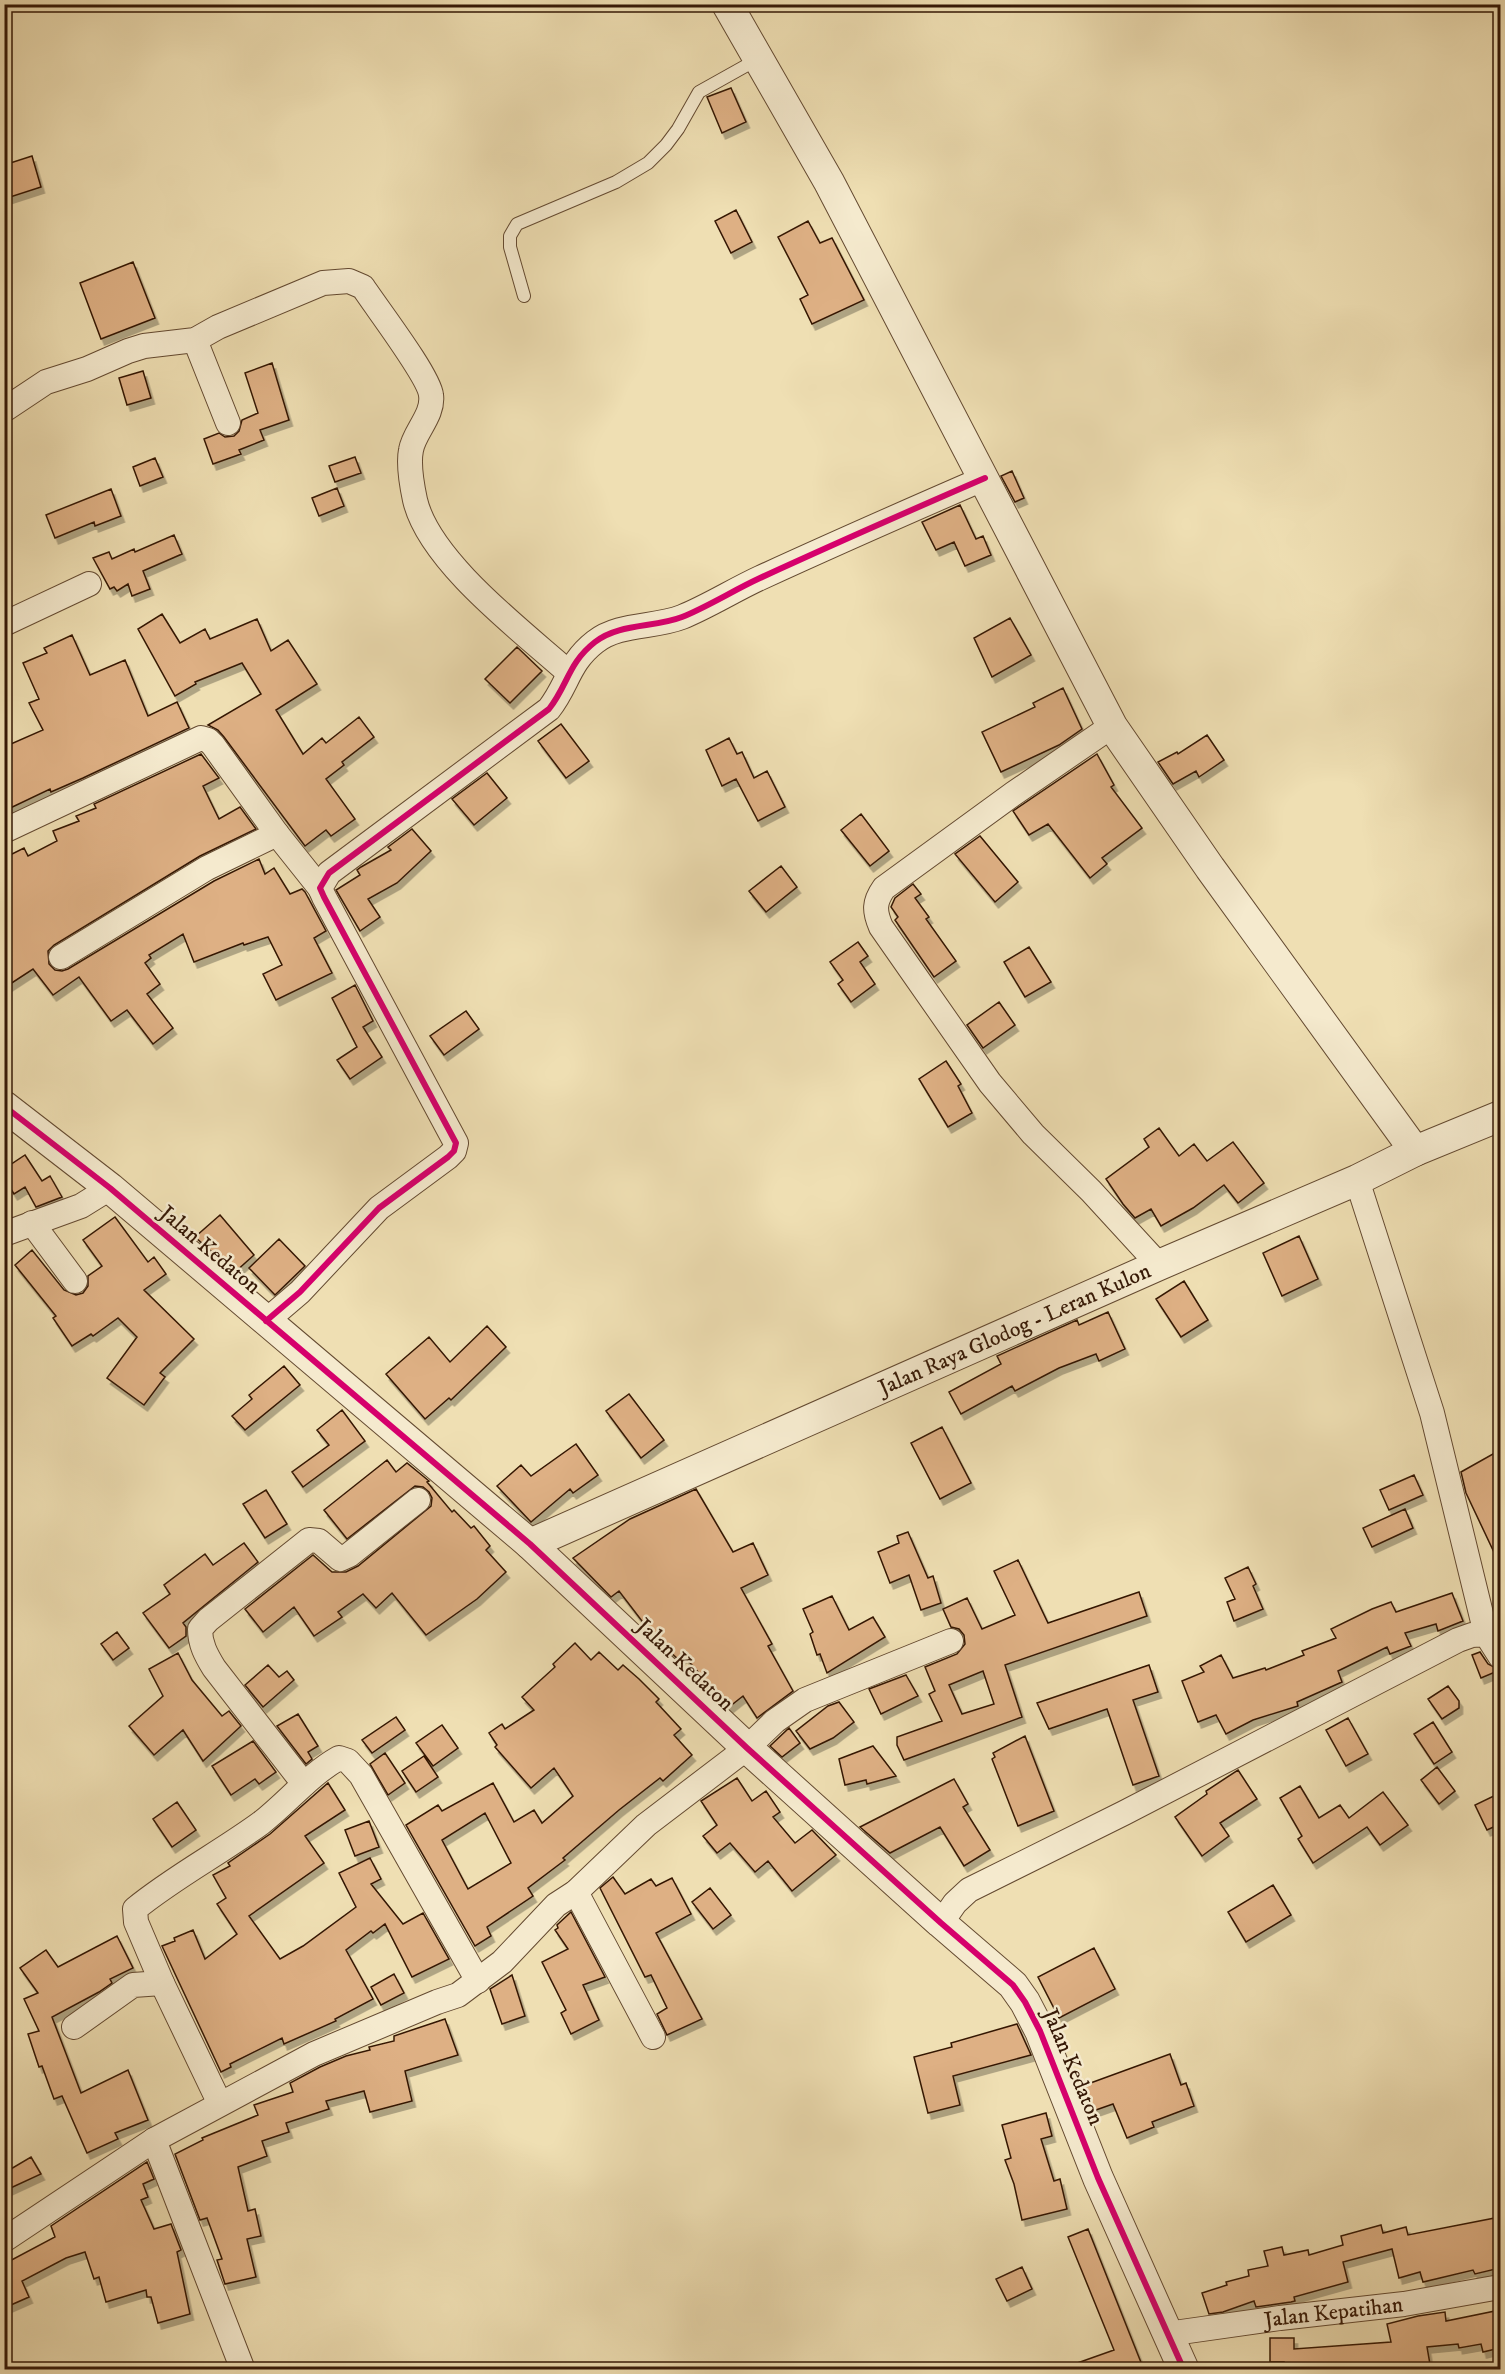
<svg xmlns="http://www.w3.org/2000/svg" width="1505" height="2374" viewBox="0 0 1505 2374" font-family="'IM FELL DW Pica',serif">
  <defs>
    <filter id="shadow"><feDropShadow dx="3.5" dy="6" stdDeviation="0" flood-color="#0004"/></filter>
  </defs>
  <rect width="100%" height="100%" fill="#efdfb3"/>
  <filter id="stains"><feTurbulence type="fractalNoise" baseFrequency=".00333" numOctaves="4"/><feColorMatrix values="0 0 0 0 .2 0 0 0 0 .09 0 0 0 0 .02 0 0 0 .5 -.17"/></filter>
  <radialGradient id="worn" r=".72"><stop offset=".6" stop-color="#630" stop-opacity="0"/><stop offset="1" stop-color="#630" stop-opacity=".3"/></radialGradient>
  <path fill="#deb084" stroke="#351806" stroke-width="1.5" fill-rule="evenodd" filter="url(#shadow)" d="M731,88L746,122L722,133L707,97Z
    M32,156L41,187L4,199V165Z
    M736,210L752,242L731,253L715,221Z
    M808,221L820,243L832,238L864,300L812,324L800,299L808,295L778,237Z
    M133,262L155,318L101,339L80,283Z
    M272,363L289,420L260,430L264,440L239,450L241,454L213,464L204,439L219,433L225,437L234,436L239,431L242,420L258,413L245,373Z
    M143,371L151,398L127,405L119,378Z
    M355,457L361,473L335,482L329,466Z
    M155,458L163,477L140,486L133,467Z
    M1012,471L1024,498L1015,502L1001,476Z
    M337,488L344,506L319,516L312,498Z
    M111,489L121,516L95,526L94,522L55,538L46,515Z
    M960,505L976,539L983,536L991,555L965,566L954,542L936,550L922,522Z
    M174,535L182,554L143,571L150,589L132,596L128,584L117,591L114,587L110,589L93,558L109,552L112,559L134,549L135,552Z
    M162,614L180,643L205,629L210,639L257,619L271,651L288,640L317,684L276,710L303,754L322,738L326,743L359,717L374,737L342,762L344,765L326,779L355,819L331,836L326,830L305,846L224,737L218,730L208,725L261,694L242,663L195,682L196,684L175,696L138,629Z
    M1010,618L1031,655L992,677L974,638Z
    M72,635L90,675L125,660L148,716L177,702L189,728L83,778L51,792L50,789L4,811V747L43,730L29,703L39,699L23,663L47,653L44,648Z
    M517,647L542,671L510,703L485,679Z
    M1063,688L1082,729L1059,745L1001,772L982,732L1035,707L1033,703Z
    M561,724L589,761L566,778L538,741Z
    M1207,735L1224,760L1199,777L1196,771L1173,784L1158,762L1177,752L1178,754Z
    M729,738L737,754L742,752L754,778L767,771L785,807L758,821L736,779L722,786L706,750Z
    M201,754L219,778L203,786L219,819L240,807L256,829L200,856L54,945L48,951L49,964L55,970L62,971L68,969L214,881L259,859L265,874L274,868L290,894L302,889L305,892L326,931L314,938L332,973L276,1000L263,974L282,965L268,937L244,945L243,943L194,962L183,934L149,955L151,958L145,963L160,984L147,994L173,1028L153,1044L127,1010L111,1021L79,977L53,995L33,969L4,988V858L24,848L28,856L57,841L53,831L79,821L76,816L96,808L94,804Z
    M1097,754L1114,785L1111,787L1142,828L1102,858L1107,864L1090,878L1048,824L1029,835L1013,811Z
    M487,773L507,798L474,825L452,799Z
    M861,814L889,851L870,866L841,830Z
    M412,829L431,851L397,883L368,899L380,917L360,931L336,890L360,875L357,870L361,867L391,850L388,847Z
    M980,836L1018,882L995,902L955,854Z
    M781,866L797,887L766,912L749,891Z
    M913,884L921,894L915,898L929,917L926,919L956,961L934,977L895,920L898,917L891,907L895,898Z
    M858,942L868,956L860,962L875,984L851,1002L838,984L843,980L830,962Z
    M1029,947L1051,982L1025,997L1004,962Z
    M355,985L373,1021L363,1027L382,1057L350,1079L337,1060L357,1047L332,998Z
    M999,1002L1015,1025L983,1048L967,1025Z
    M466,1011L479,1029L444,1055L430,1036Z
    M946,1061L961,1084L958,1086L972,1113L948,1127L919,1079Z
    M1159,1128L1179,1156L1194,1144L1207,1161L1233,1142L1264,1183L1238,1203L1224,1185L1193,1208L1161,1226L1151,1209L1135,1218L1123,1204L1106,1179L1149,1147L1144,1139Z
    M25,1155L42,1181L50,1176L62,1197L36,1207L25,1187L14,1194L4,1178V1169Z
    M220,1215L254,1255L235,1272L195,1237Z
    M115,1217L148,1262L154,1257L166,1274L144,1290L194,1339L160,1373L165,1377L144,1405L107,1378L137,1337L118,1318L93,1336L91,1334L72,1346L53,1318L56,1316L15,1265L32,1250L64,1290L76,1295L83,1293L88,1286V1276L102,1266L83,1240Z
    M1299,1236L1318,1279L1282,1296L1263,1253Z
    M279,1239L305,1266L275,1295L249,1268Z
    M1184,1281L1208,1320L1181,1337L1156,1299Z
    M1108,1312L1125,1349L1099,1361L1096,1354L1059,1368L1015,1391L1012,1386L961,1414L949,1392L1001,1364L997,1356L1077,1320L1079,1325Z
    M487,1326L506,1347L451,1400L449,1398L425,1419L386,1374L429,1337L450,1362Z
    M284,1366L300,1385L245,1430L232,1416L252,1399L249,1395Z
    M629,1394L664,1440L641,1458L606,1411Z
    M342,1410L365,1441L303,1487L292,1472L329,1445L317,1430Z
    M942,1427L971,1483L940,1499L911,1443Z
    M576,1444L598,1475L573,1493L570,1489L531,1522L497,1486L521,1465L531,1476Z
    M1500,1450V1565L1466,1493L1461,1472Z
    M387,1460L396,1472L407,1463L429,1481L427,1482L452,1512L454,1510L471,1528L474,1526L490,1546L486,1550L506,1572L477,1599L426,1635L392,1593L376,1608L363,1594L338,1612L342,1617L314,1636L294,1607L263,1632L245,1609L313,1555L332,1572H346L358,1566L431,1506L432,1498L429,1492L423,1487L415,1486L347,1539L324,1510Z
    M1414,1475L1423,1495L1389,1510L1380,1490Z
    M696,1489L733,1552L753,1543L768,1575L741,1588L772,1644L768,1646L793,1691L757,1718L743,1696L729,1707L704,1684L707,1682L684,1656L679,1660L655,1638L619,1591L611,1597L573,1558L630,1519Z
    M266,1490L287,1524L265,1538L243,1504Z
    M1405,1509L1413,1528L1372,1547L1363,1528Z
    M908,1532L928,1578L933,1576L941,1603L921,1610L909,1575L890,1583L878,1552L899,1543L897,1536Z
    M244,1543L258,1562L183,1623L186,1627V1636L169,1648L143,1613L170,1594L164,1585L205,1554L213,1565Z
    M1018,1560L1048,1623L1139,1592L1147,1616L1005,1665L1022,1717L904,1760L897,1745V1737L942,1721L929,1694L935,1691L925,1667L957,1654L965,1644L964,1635L959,1629L951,1627L943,1609L967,1598L982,1629L1015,1615L994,1571ZM983,1671L994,1704L962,1714L949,1685Z
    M1248,1567L1256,1584L1253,1586L1263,1609L1234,1621L1227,1602L1235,1599L1225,1578Z
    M1452,1593L1463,1621L1438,1631L1436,1624L1405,1633L1411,1646L1390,1654L1387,1647L1338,1671L1342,1682L1297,1702L1298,1706L1253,1720L1226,1734L1216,1715L1198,1722L1182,1681L1204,1672L1200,1666L1221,1655L1233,1678L1265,1668L1266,1670L1304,1655L1302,1651L1336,1638L1331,1629L1372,1609L1391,1602L1396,1612Z
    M832,1596L849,1630L873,1617L885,1637L827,1673L820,1654L817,1655L810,1634L813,1632L803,1609Z
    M117,1632L129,1648L113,1660L101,1644Z
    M575,1643L591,1660L599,1652L618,1670L623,1665L639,1679L659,1699L656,1702L681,1729L674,1735L692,1755L663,1781L660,1778L619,1810L563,1858L565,1860L528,1888L533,1896L487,1927L491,1936L475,1946L406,1825L438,1805L442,1811L493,1783L514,1822L534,1810L542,1823L573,1796L554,1768L531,1788L495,1747L497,1745L489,1733L502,1724L505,1729L534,1710L522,1697L555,1667L553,1664ZM485,1813L511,1863L468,1889L442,1840Z
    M1480,1652L1488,1664L1500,1670L1481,1678L1472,1655Z
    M178,1653L192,1680L222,1716L229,1711L241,1726L203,1761L183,1730L154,1755L129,1726L163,1696L149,1669Z
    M268,1665L279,1677L287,1671L294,1680L263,1707L245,1685Z
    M1149,1665L1158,1692L1133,1700L1159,1776L1133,1785L1107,1709L1049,1729L1037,1703Z
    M906,1675L918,1696L881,1714L869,1689Z
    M1448,1686L1459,1701V1708L1442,1719L1428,1699Z
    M839,1702L854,1722L833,1738L810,1749L796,1731L828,1706Z
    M298,1714L318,1746L308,1752L312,1759L306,1764L277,1726Z
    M396,1717L405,1730L372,1753L362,1740Z
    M1348,1718L1368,1754L1346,1766L1326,1730Z
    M1433,1722L1452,1752L1434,1764L1414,1734Z
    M442,1725L458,1748L433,1766L416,1743Z
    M789,1728L800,1743L782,1757L770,1746Z
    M1025,1736L1054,1811L1018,1826L992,1759L995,1757L993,1753Z
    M253,1741L276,1772L259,1784L255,1779L231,1795L212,1766Z
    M873,1746L896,1776L867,1784L866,1780L845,1785L839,1759Z
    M385,1753L405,1783L388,1795L370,1764Z
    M424,1756L438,1777L416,1792L402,1771Z
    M1437,1767L1455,1791L1439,1804L1421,1780Z
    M1238,1770L1257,1799L1220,1823L1229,1836L1202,1856L1175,1817L1207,1794L1206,1791Z
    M737,1778L752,1801L766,1791L780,1812L773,1817L795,1843L812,1830L836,1855L792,1891L768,1861L755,1872L730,1843L717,1853L703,1836L717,1825L701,1801Z
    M954,1779L968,1804L963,1807L990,1850L964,1866L940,1827L890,1853L860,1827Z
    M328,1783L345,1810L305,1836L324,1863L249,1916L280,1959L303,1946L356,1907L339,1873L370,1858L381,1879L371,1884L403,1924L423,1913L449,1959L412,1977L385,1924L373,1933L371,1931L346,1950L373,1999L335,2019L336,2021L284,2044L282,2038L230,2064L231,2067L221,2072L162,1946L175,1941L174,1938L193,1930L205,1959L237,1934L217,1904L226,1898L213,1875L230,1866L228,1863L270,1834Z
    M1300,1786L1319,1818L1340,1805L1349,1818L1383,1792L1408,1825L1380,1845L1367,1827L1313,1863L1298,1839L1302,1836L1280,1798Z
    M1500,1793V1824L1487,1830L1475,1805Z
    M177,1802L196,1830L172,1847L153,1819Z
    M369,1821L379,1847L355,1856L345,1830Z
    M613,1877L625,1894L651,1879L656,1886L672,1878L691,1914L656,1933L702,2019L667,2035L657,2014L667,2008L651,1975L645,1977L600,1888Z
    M1273,1885L1291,1915L1246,1942L1228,1912Z
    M710,1888L731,1915L713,1929L692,1902Z
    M571,1912L605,1977L583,1985L599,2020L571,2034L561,2013L566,2010L542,1962L568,1949L555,1930L558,1928L557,1925Z
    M117,1936L133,1968L110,1979L112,1983L99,1992L52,2017L81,2093L128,2070L148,2120L115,2133L118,2139L87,2153L62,2096L54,2099L42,2066L39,2067L28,2034L39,2031L24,1999L38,1993L20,1968L46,1950L58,1967Z
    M1094,1948L1115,1989L1059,2018L1038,1977Z
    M394,1974L404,1993L381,2005L371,1987Z
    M512,1975L525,2016L502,2024L490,1989Z
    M445,2019L458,2055L405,2071L412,2101L370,2112L364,2091L326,2101L329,2109L286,2123L289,2132L262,2141L267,2156L238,2167L248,2211L255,2209L261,2236L247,2239L256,2277L225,2284L217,2260L222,2259L207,2218L200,2220L175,2154L203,2140L202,2138L258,2115L254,2105L293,2092L290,2083L320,2067L346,2056L370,2050L369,2047L394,2041V2036Z
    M1017,2024L1031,2055L953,2076L960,2105L928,2113L914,2057L952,2047L951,2043Z
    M1170,2054L1181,2085L1186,2083L1194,2106L1152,2122L1154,2127L1127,2138L1113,2104L1093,2111L1085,2085Z
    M1046,2113L1052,2136L1041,2139L1054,2181L1060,2179L1067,2209L1022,2220L1014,2184L1005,2160L1011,2158L1002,2125Z
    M31,2157L41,2174L4,2191V2173Z
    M147,2162L154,2179L143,2184L148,2197L141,2200L154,2229L171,2224L181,2250L177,2252L190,2314L158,2323L151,2297H147L146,2290L106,2302L99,2277L94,2279L85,2252L66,2258L22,2281L29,2297L4,2308V2264L55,2237L51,2226Z
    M1500,2217V2268L1475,2274L1473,2270L1423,2282L1420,2272L1399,2278L1392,2249L1343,2262L1348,2282L1294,2297L1295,2301L1291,2302L1256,2307L1254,2301L1223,2312L1209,2314L1202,2293L1227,2285L1226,2282L1249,2276L1248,2270L1268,2266L1264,2251L1282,2247L1284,2255L1308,2250L1309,2255L1343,2245L1341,2236L1381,2225L1383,2233L1406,2227L1408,2235Z
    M1088,2229L1144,2370H1067L1066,2367L1114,2350L1068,2237Z
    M1022,2267L1032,2289L1007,2301L996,2279Z
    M1500,2310V2348L1483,2352L1481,2344L1459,2348L1458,2344L1427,2347L1431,2370H1284V2362H1270V2338H1294V2349L1391,2342L1387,2324L1418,2316L1445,2312L1446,2321Z"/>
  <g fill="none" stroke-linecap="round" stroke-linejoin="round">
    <g stroke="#644a31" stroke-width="14">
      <path id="service" d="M524,296L510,247V236L517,224L616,182L648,163L666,145L678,129L699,92L758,59"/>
    </g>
    <g stroke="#644a31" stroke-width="26">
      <g id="minor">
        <path d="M195,340L228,423"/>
        <path d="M4,410L46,382L87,369L128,351L144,346L195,340L218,327L323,283L349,281L363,287C376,307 429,376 431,395C434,415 414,432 411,450C408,465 412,486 415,500C429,561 522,631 568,672"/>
        <path d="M4,624L89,584"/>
        <path d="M1112,726L1013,794L884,888C874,902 874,911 881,927L990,1083L1033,1134L1091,1191L1159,1265"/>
        <path d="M4,831L201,738L208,740L213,745L277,834L320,888"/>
        <path d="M61,957L207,868L277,834"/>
        <path d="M1357,1180L1432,1413L1486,1634"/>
        <path d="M32,1223L75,1281"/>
        <path d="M4,1234L81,1206L110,1188"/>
        <path d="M266,1321L300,1292L379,1208L448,1157L454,1151L456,1143L324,897L320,888L329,873L549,709C568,685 568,663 595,642C619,623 654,628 682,617C707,607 734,590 760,578C834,544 909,511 985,478"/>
        <path d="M304,1784L214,1668C206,1655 200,1644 200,1629L208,1620L309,1540L319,1541L340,1559L349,1555L418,1500"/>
        <path d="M576,1892L653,2037"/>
        <path d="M941,1923L955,1903L969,1890L1124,1813L1458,1640L1472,1635L1486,1634L1500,1656"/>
        <path d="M74,2027L133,1985L162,1983"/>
        <path d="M220,2104L162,1983L136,1922L135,1909C174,1877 220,1853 261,1823C288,1802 309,1775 339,1758L348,1761L361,1775L478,1981"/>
        <path d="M154,2140L243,2370"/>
        <path d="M4,2240L154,2140L314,2054L437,2002L458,1995L502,1962L556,1905L576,1892L646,1825L747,1748L775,1721L805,1700L951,1641"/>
        <path id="s1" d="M1167,2334L1280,2318L1404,2304L1500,2287"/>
      </g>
    </g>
    <g stroke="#644a31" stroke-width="32">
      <g id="tertiary">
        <path d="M727,4L829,182L1112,726L1210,868L1415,1151"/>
        <path d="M4,1106L110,1188L530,1544L747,1748L941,1923L1013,1985L1025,2002L1040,2031L1098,2178L1184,2370"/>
        <path id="s2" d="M530,1544L1159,1265L1357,1180L1415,1151L1500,1116"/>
      </g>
    </g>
    <use href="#service" stroke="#f5eace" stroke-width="12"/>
    <use href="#minor" stroke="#f5eace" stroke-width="24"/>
    <use href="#tertiary" stroke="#f5eace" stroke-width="30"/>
    <g stroke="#f5eace" stroke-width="10">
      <path id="cycleway" d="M4,1106L110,1188L530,1544L747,1748L941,1923L1013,1985L1025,2002L1040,2031L1098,2178L1184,2370
        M266,1321L300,1292L379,1208L448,1157L454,1151L456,1143L324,897L320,888L329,873L549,709C568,685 568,663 595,642C619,623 654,628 682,617C707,607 734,590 760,578C834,544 909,511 985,478"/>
    </g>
    <use href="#cycleway" stroke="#d6006c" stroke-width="6"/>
  </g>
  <g text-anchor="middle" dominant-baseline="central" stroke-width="5" stroke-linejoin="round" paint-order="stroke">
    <g font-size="22" fill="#351806" stroke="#f5eace">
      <text transform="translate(210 1250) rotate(40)">Jalan Kedaton</text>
      <text stroke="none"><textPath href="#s2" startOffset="530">Jalan Raya Glodog - Leran Kulon</textPath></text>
      <text transform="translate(685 1665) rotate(43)">Jalan Kedaton</text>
      <text transform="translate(1073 2067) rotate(67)">Jalan Kedaton</text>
      <text stroke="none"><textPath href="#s1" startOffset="168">Jalan Kepatihan</textPath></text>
    </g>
  </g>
  <rect width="1505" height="2374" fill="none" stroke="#efdfb3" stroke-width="24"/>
  <rect x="6" y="6" width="1493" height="2362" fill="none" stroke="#351806" stroke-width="3"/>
  <rect x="12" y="12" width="1481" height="2350" fill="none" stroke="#351806" stroke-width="1.5"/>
  <rect width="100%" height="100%" filter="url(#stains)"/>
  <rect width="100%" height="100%" fill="url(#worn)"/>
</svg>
